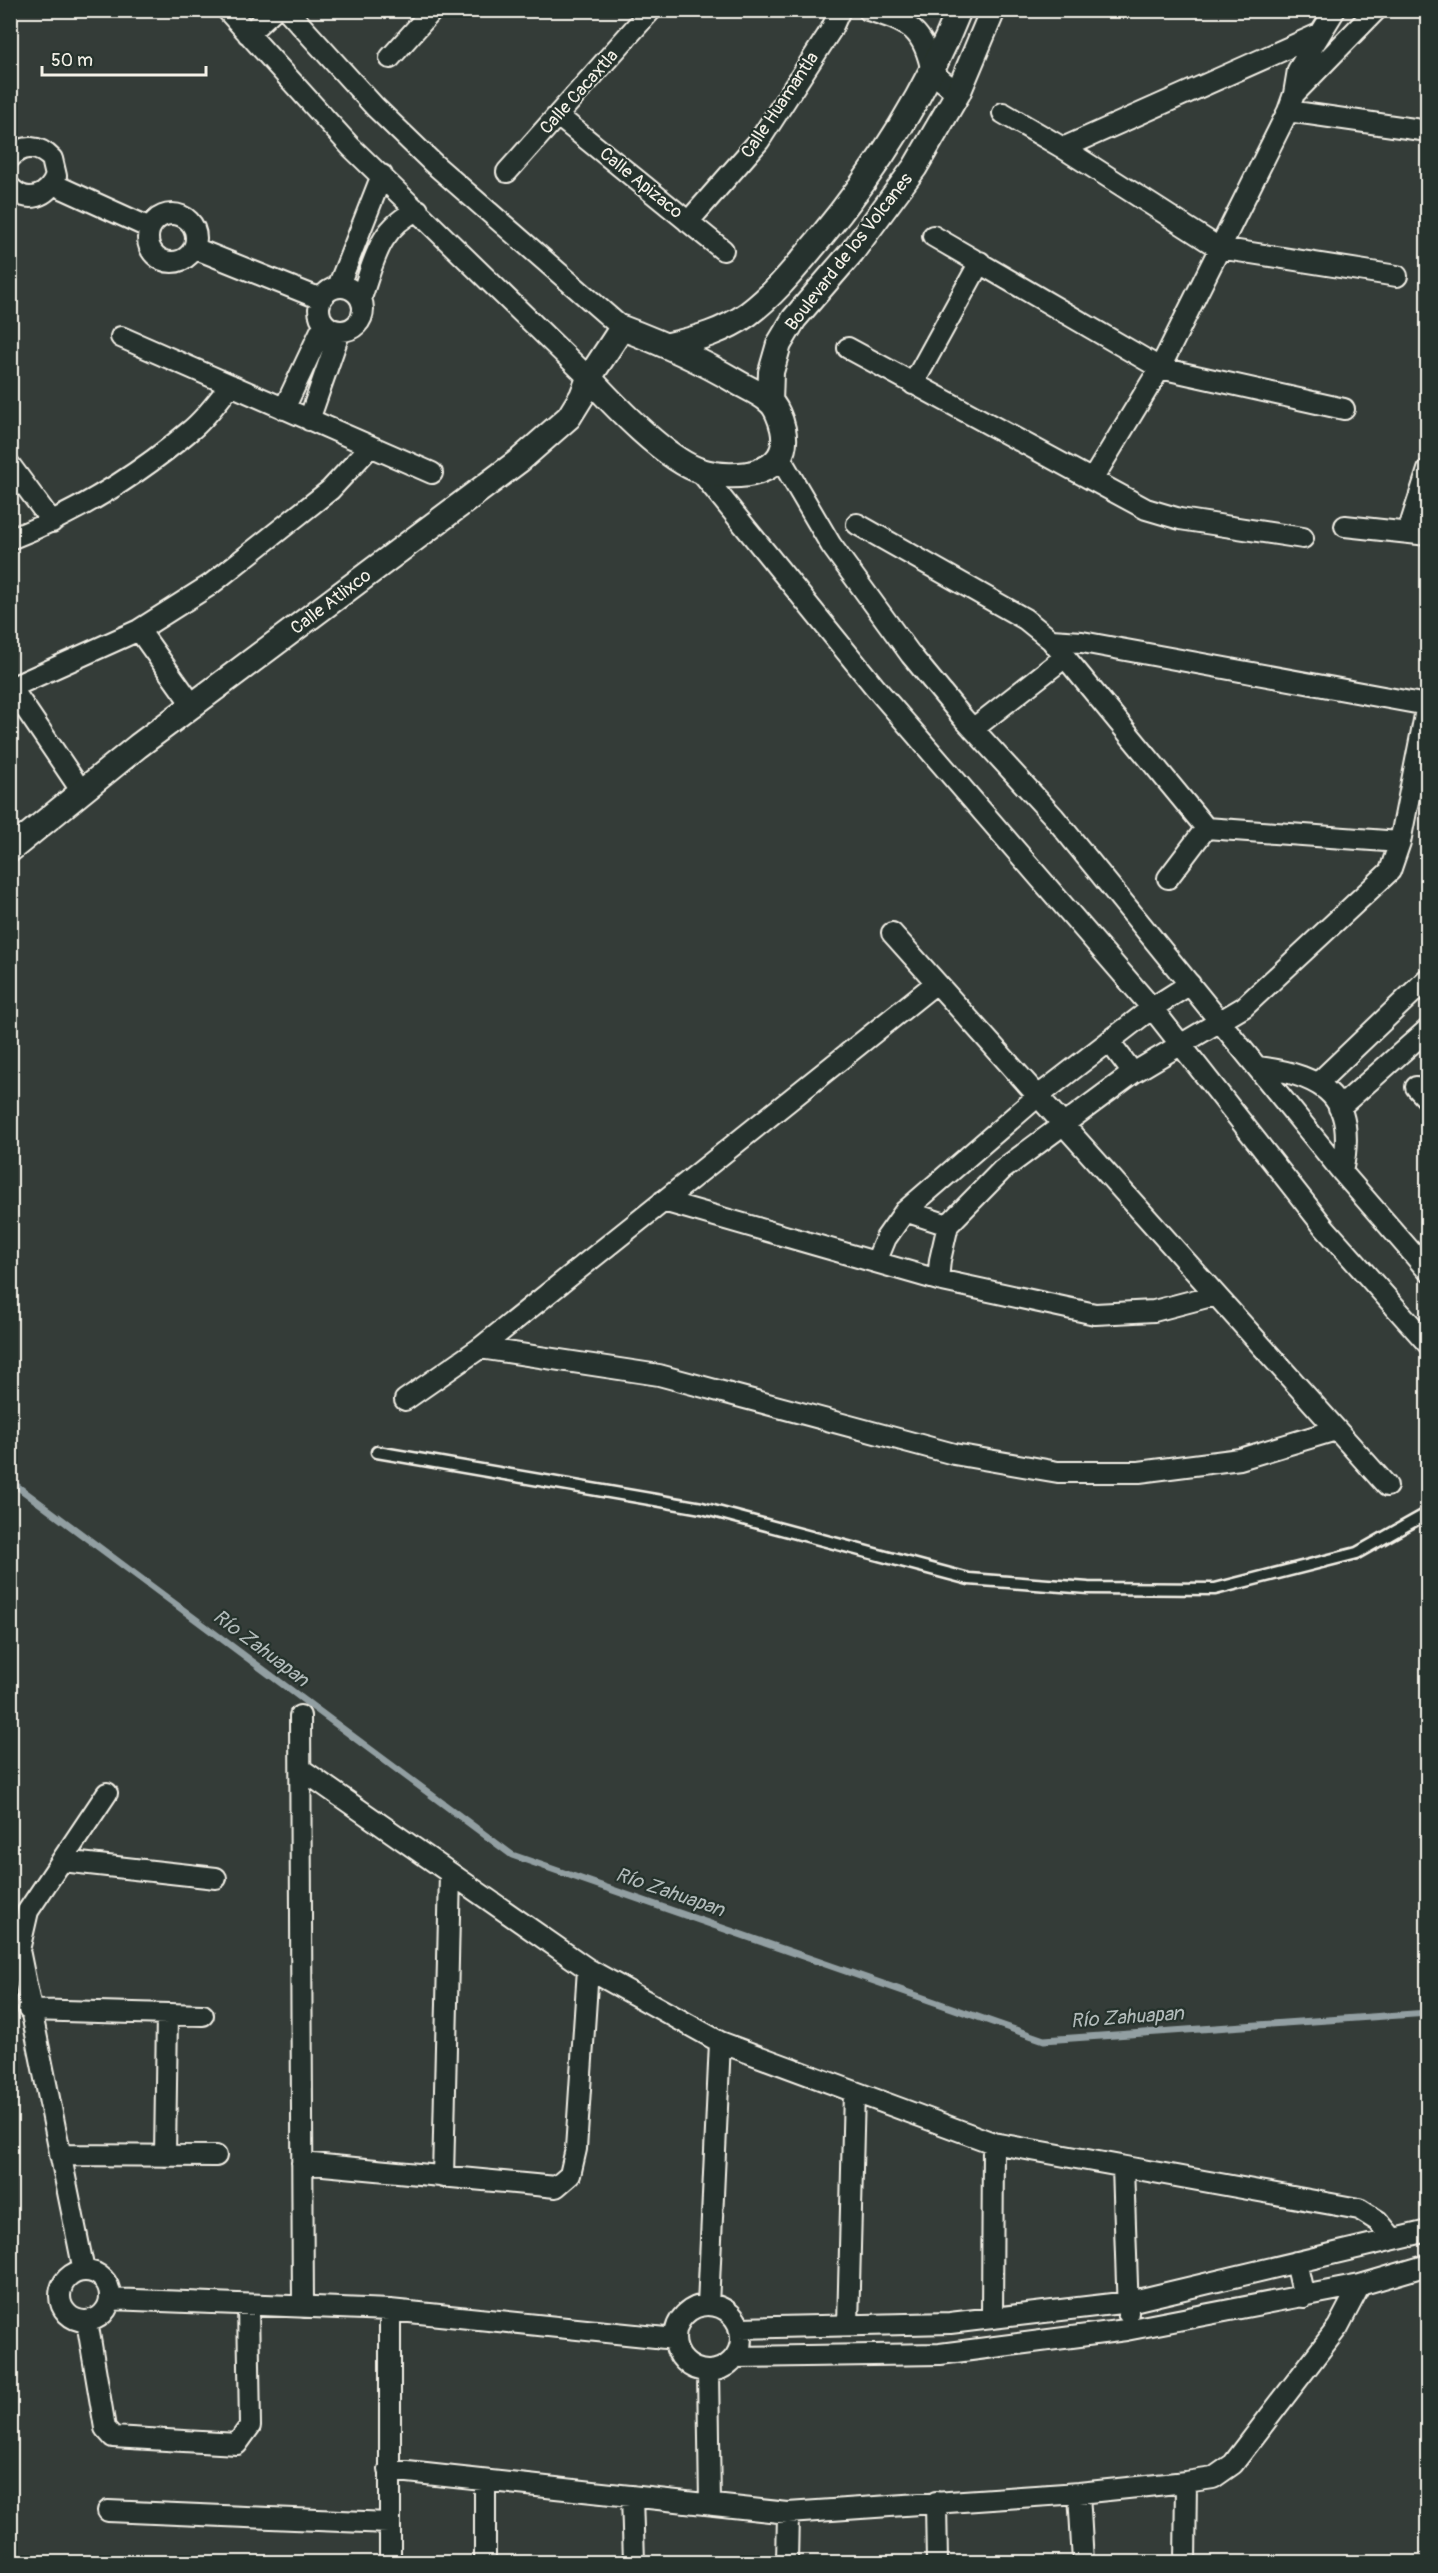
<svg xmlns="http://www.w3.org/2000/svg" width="1438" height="2573" viewBox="0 0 1438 2573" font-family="Pangolin,sans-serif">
  <rect width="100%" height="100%" fill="#343c38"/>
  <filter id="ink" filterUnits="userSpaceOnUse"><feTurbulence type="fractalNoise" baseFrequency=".0167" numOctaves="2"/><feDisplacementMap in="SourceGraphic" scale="12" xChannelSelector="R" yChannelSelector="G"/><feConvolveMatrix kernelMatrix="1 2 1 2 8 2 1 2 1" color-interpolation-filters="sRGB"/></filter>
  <g filter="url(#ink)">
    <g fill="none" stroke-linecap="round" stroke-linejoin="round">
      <path stroke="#929fa2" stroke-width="7" d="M10,1481L512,1855L1044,2040L1428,2013"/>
      <g stroke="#f4f1e8" stroke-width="15">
        <path id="service" d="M377,1452L702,1508L969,1579L1088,1588L1215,1589L1357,1553L1428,1513"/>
      </g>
      <g stroke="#f4f1e8" stroke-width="24">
        <path id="minor" d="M227,10L351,147L589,378
          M287,10L375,107L434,164L622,328
          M868,10C910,23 924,29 932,73L958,93
          M248,34L274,10
          M390,58L433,10
          M1294,94L1376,10
          M1288,111L1428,131
          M1003,113L1063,148L1219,248L1397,276
          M558,116L723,250
          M1063,148L1319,34
          M10,158C23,143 40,146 52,159L56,176C48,197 27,205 10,187
          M507,172L651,10
          M53,184L150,228
          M148 238a24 24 0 1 1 48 0a24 24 0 1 1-48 0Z
          M688,222L759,141L831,30L840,10
          M933,236L1160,368L1344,409
          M194,248L321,299
          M319 309a22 22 0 1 1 44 0a22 22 0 1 1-44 0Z
          M338,287L382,175
          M361,298C374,261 379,227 418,210
          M121,337L432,473
          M848,348L1146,509L1180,519L1303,538
          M913,384L980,262
          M284,409L324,324
          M309,420L340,331
          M780,458L831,545L911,655L963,718L1054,817L1342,1172L1428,1271
          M10,465L52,522
          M699,470L874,686L1152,1008L1324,1227L1428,1344
          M1092,480L1160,368L1288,111L1294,94L1298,70L1335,10
          M857,524L1025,619L1051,640L1206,828L1400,842
          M1345,526L1428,535
          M1408,532L1428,470
          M10,539C75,514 138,475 191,430C206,418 218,400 231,385
          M139,630L186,696
          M1051,640L1082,642L1427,705L1428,701
          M11,687L76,783
          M10,688L139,630L210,585L330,490L370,447
          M973,729L1065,657
          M1168,878L1206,828
          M892,933L1387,1486
          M1109,1041L1133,1073
          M1258,1067C1326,1076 1358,1098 1342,1172
          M1319,1082L1428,978
          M1416,1087L1428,1100
          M1339,1108L1428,1029
          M663,1201L938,1280L1095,1314L1154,1311L1215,1295
          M905,1211L948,1225
          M876,1262L886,1238L905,1211L1037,1097L1152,1008L1190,984
          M938,1280L940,1260L948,1225L1002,1170L1133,1073L1244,1007L1390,871L1400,842L1427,705
          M480,1348L659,1375L954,1454L1058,1472H1139L1240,1459L1336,1430
          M405,1400L480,1348L936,983
          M300,1716L303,2307
          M301,1769L588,1969L720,2042L993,2143L1359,2209L1378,2221L1393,2239
          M62,1861L216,1878
          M29,2010L203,2015
          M60,2155L216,2156
          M165,2156L167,2014
          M302,2163L556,2187L570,2175L576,2149L588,1969
          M1123,2167L1128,2313
          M443,2177L450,1873
          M1296,2262L1304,2297
          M84,2271L19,1950L28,1911L107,1793
          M60 2296a25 25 0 1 1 50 0a25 25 0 1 1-50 0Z
          M110,2299L390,2310L675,2339
          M708,2305L720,2042
          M675 2338a33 33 0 1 1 66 0a33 33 0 1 1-66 0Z
          M390,2310V2562
          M992,2318L993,2143
          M87,2321L105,2428L113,2437L237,2444L250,2426L248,2305
          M848,2325L854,2092
          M739,2328L950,2323L1129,2302L1428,2231
          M735,2357L940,2354L1126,2330L1360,2285L1428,2265
          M708,2371L710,2504
          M389,2470L788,2513L1079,2493L1186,2482L1213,2478L1233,2464L1338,2327L1360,2285
          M1079,2493L1083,2562
          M632,2496L634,2562
          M936,2502L937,2562
          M108,2511L388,2523
          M485,2562V2481
          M787,2562L788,2513
          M1185,2562L1186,2482"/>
      </g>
      <g stroke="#f4f1e8" stroke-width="28">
        <path id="tertiary" d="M669,345C697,339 724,331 748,314C775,294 796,267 817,242C876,171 925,96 959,10
          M770,402L771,372L779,344L794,319L852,252L915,167L958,93L993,10
          M10,850L138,746L520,460L569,417L582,396L589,378L622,328C662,343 700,360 737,382C747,388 760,393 769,401C776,406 781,420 783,429C793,476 735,481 701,471C666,460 614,405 589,378"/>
      </g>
      <use href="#service" stroke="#26332d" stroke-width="10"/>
      <use href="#minor" stroke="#26332d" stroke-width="20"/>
      <use href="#tertiary" stroke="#26332d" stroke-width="24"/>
    </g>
  </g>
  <g text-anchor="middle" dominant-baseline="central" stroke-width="4.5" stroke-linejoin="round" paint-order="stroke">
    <g font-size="18" fill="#f4f1e8" stroke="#26332d">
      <text transform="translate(579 92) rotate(-48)">Calle Cacaxtla</text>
      <text transform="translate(780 105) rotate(-56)">Calle Huamantla</text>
      <text transform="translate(641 183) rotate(39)">Calle Apizaco</text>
      <text transform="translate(849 252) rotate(-52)">Boulevard de los Volcanes</text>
      <text transform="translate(331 602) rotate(-37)">Calle Atlixco</text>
    </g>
    <g font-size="20" font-style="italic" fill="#b2bbba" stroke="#26332d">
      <text transform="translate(261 1648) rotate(37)">Río Zahuapan</text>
      <text transform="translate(670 1892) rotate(19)">Río Zahuapan</text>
      <text transform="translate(1127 2017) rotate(-4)">Río Zahuapan</text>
    </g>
  </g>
  <rect width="1438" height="2573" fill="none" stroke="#26332d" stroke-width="36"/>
  <rect x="18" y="18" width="1402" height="2537" fill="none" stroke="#f4f1e8" stroke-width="2" filter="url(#ink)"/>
  <path d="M42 66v9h164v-9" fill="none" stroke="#f4f1e8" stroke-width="3"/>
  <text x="51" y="66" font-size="18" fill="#f4f1e8" stroke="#26332d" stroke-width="4.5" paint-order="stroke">50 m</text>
</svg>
